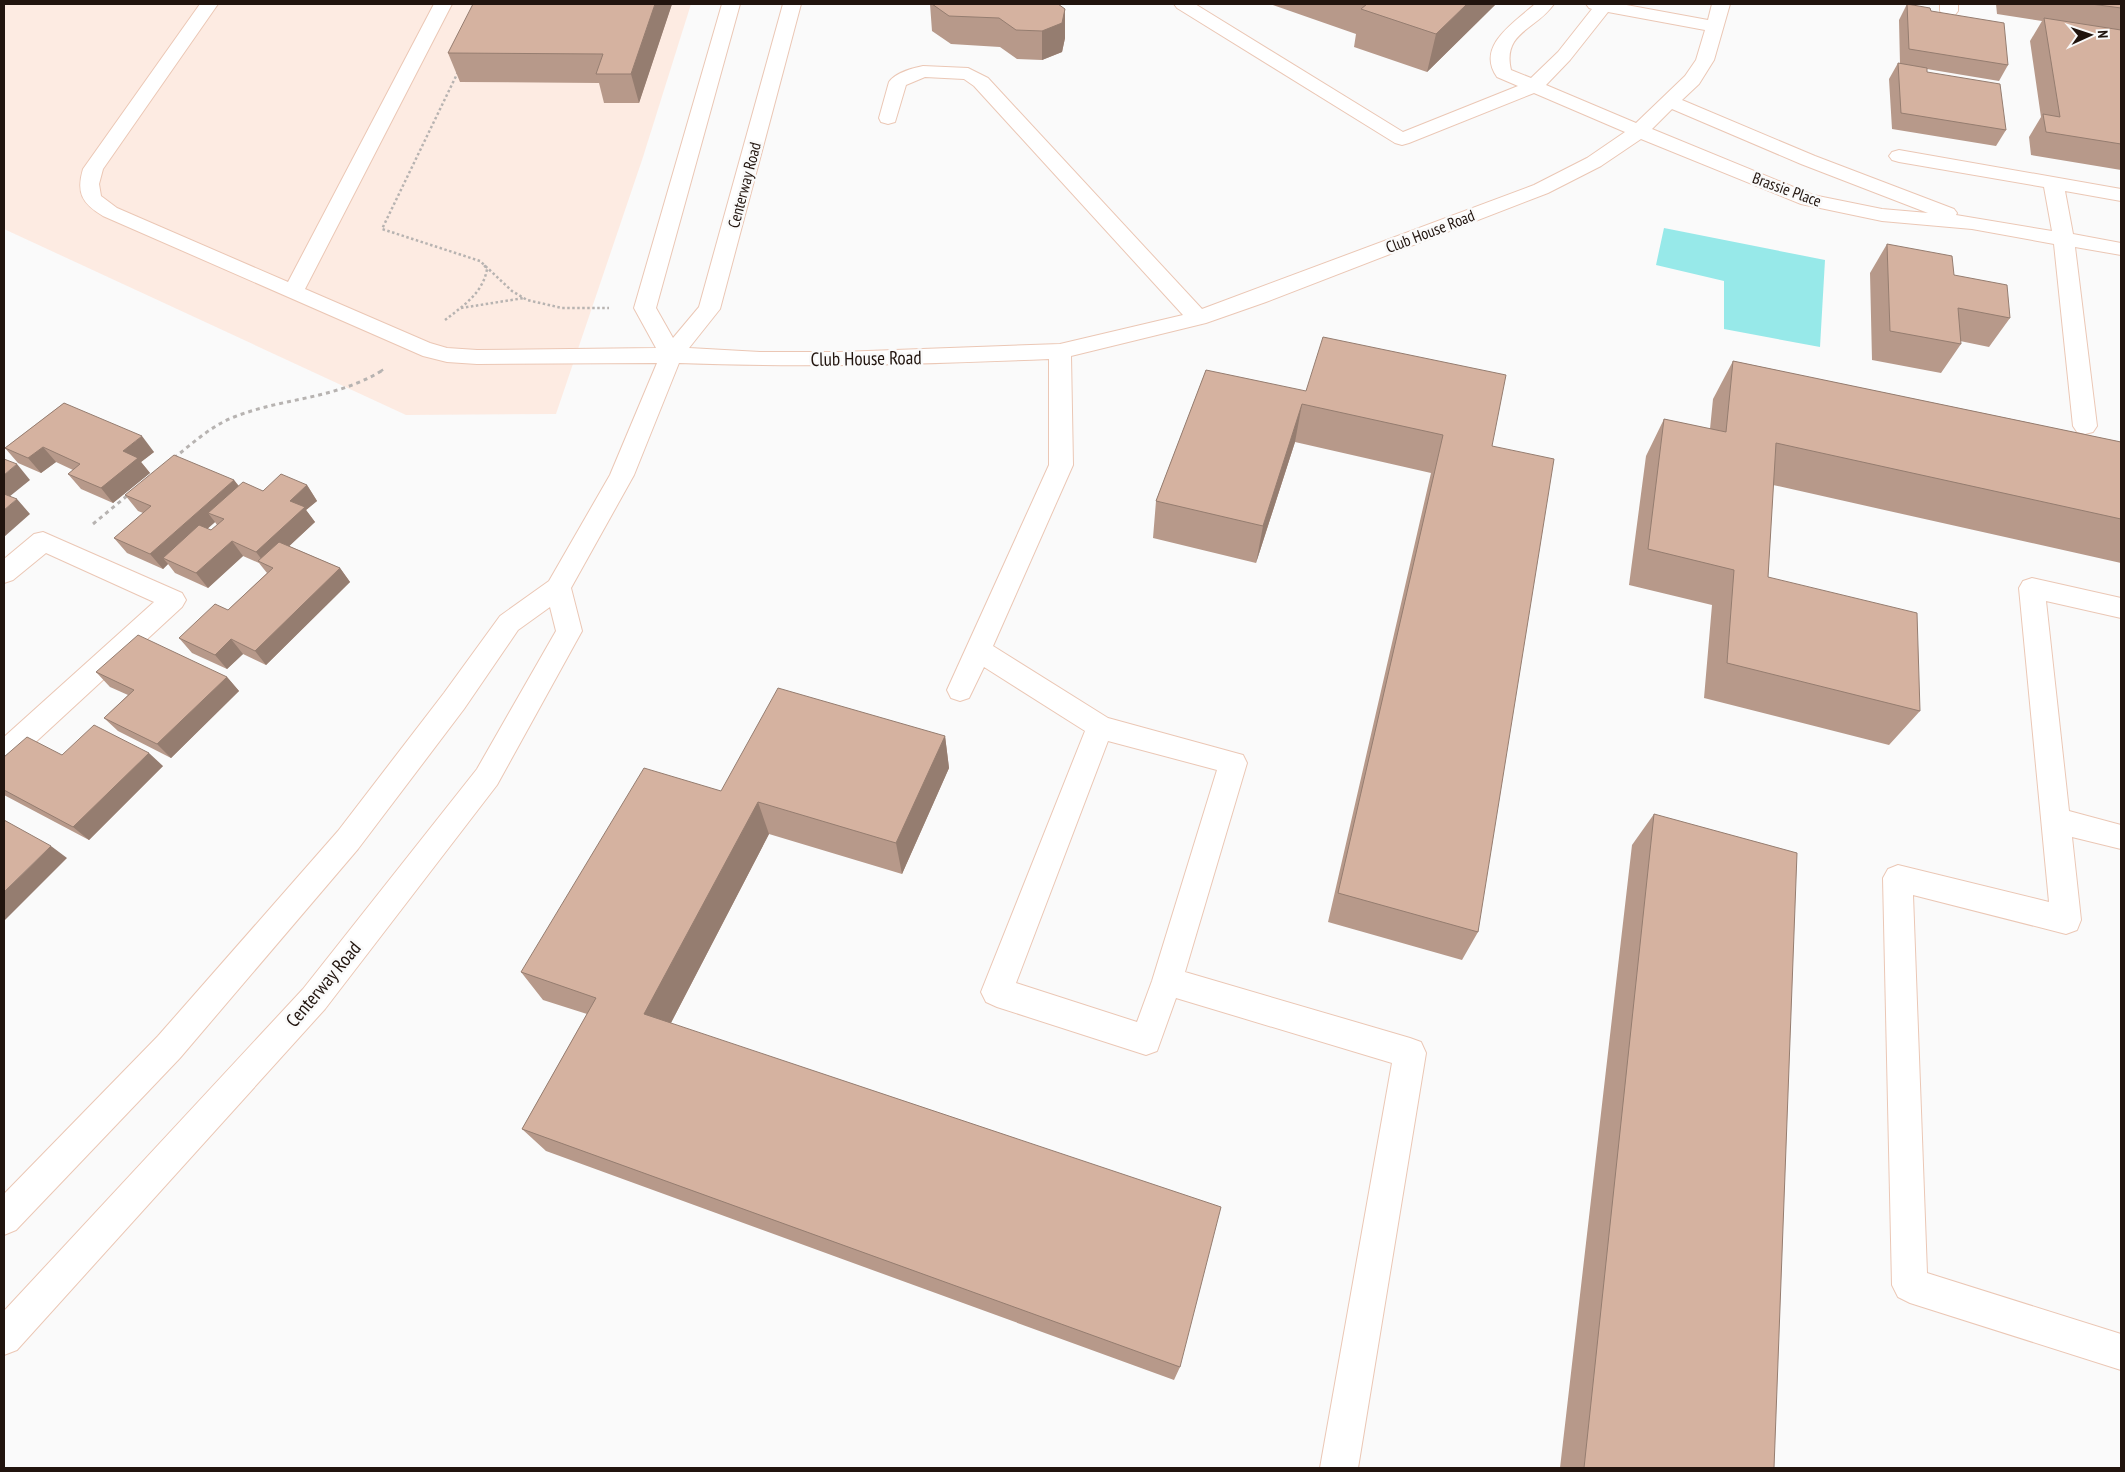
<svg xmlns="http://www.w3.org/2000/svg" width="2125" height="1472" viewBox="0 0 2125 1472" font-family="'PT Sans Narrow',sans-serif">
  <rect width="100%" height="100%" fill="#fafafa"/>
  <path fill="#fdebe2" d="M4,4H691L643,157L556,414L406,415L4,229Z"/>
  <path fill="#97e9e9" d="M1664,228L1825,260L1820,347L1724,329V281L1656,265Z"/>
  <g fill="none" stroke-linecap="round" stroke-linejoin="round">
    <g stroke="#ebc7b5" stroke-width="2">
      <path id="minor" d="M200,4H218L103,169L99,184L101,196L117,208L288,282L434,4H452L305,289L430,343L447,348L477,350L656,348L634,308L722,4H740L656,308L673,338L699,307L783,4H801L720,309L689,348L760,352H840L1060,344L1183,315L974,86L964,79L925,77L906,85L895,122L888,124L881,122L879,118L889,82C895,73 913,68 923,66L968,68L988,78L1202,309L1534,185L1587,158L1625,132L1534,93L1409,143L1402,145L1395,143L1177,8L1174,4H1195L1403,132L1518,86L1497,77C1475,46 1515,22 1535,4H1554C1536,30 1502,32 1511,70L1531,78L1558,52L1592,9L1589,8L1586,4H1621L1708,20L1712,4H1730L1714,60L1699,84L1682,100L1815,156L1954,209L1957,213L1956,215L2052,231L2044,187L1899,162L1892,160L1889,156L1892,152L1899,150L2121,189V201L2065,191L2073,234L2121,243V255L2075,247L2097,426L2093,432L2085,434L2077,432L2073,426L2054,244L1972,229L1882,221L1801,204L1641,139L1601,166L1548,193L1266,302L1206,323L1071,356L1073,465L993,646L1108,718L1243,755L1247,763L1185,972L1410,1038L1421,1042L1426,1053L1358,1468H1320L1392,1063L1176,998L1157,1051L1146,1055L997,1007L986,1002L981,992L1085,731L984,667L969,698L960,701L951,698L947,690L1049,465V359C925,364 803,368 679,363L634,475L571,588L582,631L497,785L325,1009L17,1350L4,1355V1311L303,989L477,769L556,631L550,607L518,630L464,709L358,849L180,1058L16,1230L4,1235V1194L158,1036L338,831L444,693L500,616L549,581L610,475L657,363L477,364L447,362L423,356L103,216C82,203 76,193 83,169ZM1608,12L1705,30L1696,60L1685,76L1636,123L1546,85L1570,60ZM1672,109L1801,164L1928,213L1882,209L1813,195L1652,129ZM1108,741L1217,770L1152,981L1137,1022L1016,983Z
        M1940,4H1958V11L1955,15L1949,16L1943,15L1940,11Z
        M43,532L182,593L186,600L182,607L14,762L4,766V737L154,602L46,553L13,580L4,583V559L34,534Z
        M2032,578L2121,598V618L2046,601L2069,811L2121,825V849L2072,837L2081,920L2077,930L2066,934L1913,895L1927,1273L2121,1334V1370L1910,1303L1898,1297L1892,1285L1883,878L1888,869L1898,865L2049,902L2019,588L2023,581Z"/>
    </g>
    <path stroke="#b7b3b1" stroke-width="2.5" stroke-dasharray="2.5 2.5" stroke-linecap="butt" d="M458,72L382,229L480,261L512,291L527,300L562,308H609
      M461,308L524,298
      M445,320C463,306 483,293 487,269L484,265
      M381,371L384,369"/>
    <path stroke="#b7b3b1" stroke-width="3" stroke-dasharray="4 4" stroke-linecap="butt" d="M174,458C193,443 211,426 234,417C285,397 334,400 383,370
      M93,524L128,495"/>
    <use href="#minor" fill="#fff" fill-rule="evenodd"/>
  </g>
  <path fill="#b7998a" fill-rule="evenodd" d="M672,4L639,103H604L599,83L460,82L448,53Z
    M930,4H1058L1065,9V38L1062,52L1042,60L1017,59L1000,47L951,44L932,31Z
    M1270,4H1496L1427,72L1354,47L1356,34Z
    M1907,4L1931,11L2008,65L1999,81L1927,69V72L2006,130L1996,146L1892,129L1889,79L1898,63L1900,64L1899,20Z
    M1996,4H2121V170L2031,155L2029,137L2041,117L2030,41L2042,21L1997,14Z
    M1887,244L1954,275L2010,318L1989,347L1960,341L1961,344L1941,373L1872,360L1870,273Z
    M1733,361L2121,442V563L1773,485L1768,577L1920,711L1889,745L1704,698L1712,605L1629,585L1646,456L1664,419L1710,429L1713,399Z
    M1206,370L1492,446L1478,932L1462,960L1328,922L1431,473L1295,442L1256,563L1153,538L1156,501Z
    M64,403L154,452L141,462L150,473L113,503L81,489L68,474L73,470L56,462L41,473L18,463L5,448Z
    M234,480L239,486L263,491L307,485L317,501L306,510L315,522L289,546L340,568L350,582L266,665L243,654L227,669L192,653L179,638L228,610L267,573L259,563L243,556L208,588L175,573L168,564L163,569L127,553L114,538L143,513L138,511L125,495ZM215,522L217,525L211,530L207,529Z
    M96,672L227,677L239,691L171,758L118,731L104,718L128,695L110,687Z
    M945,736L949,768L902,874L769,834L671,1023L1180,1367L1174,1380L546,1151L522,1129L587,1014L543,1000L521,972L721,791Z
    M62,755L163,766L89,840L4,795V757Z
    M1654,814L1774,1468H1560L1632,845Z"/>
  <path fill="#957d70" d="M655,4H672L639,103L631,74Z
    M1467,4H1496L1427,72L1436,34Z
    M1065,9V38L1062,52L1042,60V31Z
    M1302,404L1295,442L1256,563L1263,526Z
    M142,436L154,452L141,462L150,473L113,503L101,488L123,451Z
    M43,447L56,462L41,473L28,458Z
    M17,464L30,480L4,501V475Z
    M234,480L245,495L208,513L215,522L170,562L163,558L168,564L163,569L150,554Z
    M307,485L317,501L306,510L315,522L268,566L266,565L256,552L290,501Z
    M17,499L30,514L4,537V510Z
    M232,541L243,556L208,588L196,573Z
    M340,568L350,582L266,665L255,651Z
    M231,639L243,654L227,669L215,655Z
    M227,677L239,691L171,758L157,744Z
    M945,736L949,768L902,874L896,843Z
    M149,753L163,766L89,840L73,827Z
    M758,802L769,834L662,1040L644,1014Z
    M51,846L67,858L4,921V892Z"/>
  <path fill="#d5b2a0" stroke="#957d70" d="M473,4H655L631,74H596L603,54L448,53Z
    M932,4H1058L1065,9L1062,23L1042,31L1016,30L999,18L949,16Z
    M1367,4H1467L1436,34L1361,9Z
    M1907,4L1930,8L1931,11L2004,23L2008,65L1909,49Z
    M2091,4H2121V8Z
    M2044,18L2121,30V144L2046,132L2043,114L2060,117Z
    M1898,63L1927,68V72L2000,84L2006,130L1901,113Z
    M1887,244L1952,256L1954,275L2007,285L2010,318L1958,308L1961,344L1890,331Z
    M1323,337L1506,375L1492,446L1554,459L1478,932L1338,893L1443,435L1302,404L1263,526L1156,501L1206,370L1306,391Z
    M1733,361L2121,442V519L1776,443L1768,577L1917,613L1920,711L1727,663L1734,570L1648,549L1664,419L1726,432Z
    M64,403L142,436L123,451L138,458L101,488L68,474L80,464L43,447L28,458L5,448Z
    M174,455L234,480L150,554L114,538L151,506L125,495Z
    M4,459L17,464L4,475Z
    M281,474L307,485L290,501L305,507L256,552L232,541L196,573L163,558L199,525L211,530L224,519L208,513L243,482L263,491Z
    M4,494L17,499L4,510Z
    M279,542L340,568L255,651L231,639L215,655L179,638L215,604L228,610L273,568L258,561Z
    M138,635L227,677L157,744L104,718L134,690L96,672Z
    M778,688L945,736L896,843L758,802L644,1014L1221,1207L1180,1367L522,1129L596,998L521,972L644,768L721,791Z
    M94,725L149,753L73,827L4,790V757L27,737L62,755Z
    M1654,814L1797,853L1774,1468H1584Z
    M4,820L51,846L4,892Z"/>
  <g text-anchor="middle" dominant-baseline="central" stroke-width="5" stroke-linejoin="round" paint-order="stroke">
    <g font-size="16" fill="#21140e" stroke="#fafafa">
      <text transform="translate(744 185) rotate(-75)">Centerway Road</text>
      <text transform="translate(1787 189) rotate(20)">Brassie Place</text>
      <text transform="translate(1430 231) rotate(-21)">Club House Road</text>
    </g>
    <g font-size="19" fill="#21140e" stroke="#fafafa">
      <text transform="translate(866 358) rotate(-1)">Club House Road</text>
      <text transform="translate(323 984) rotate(-50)">Centerway Road</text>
    </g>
  </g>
  <rect width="2125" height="1472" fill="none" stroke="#21140e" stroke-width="10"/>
  <g transform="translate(2090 35) rotate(87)" stroke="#fafafa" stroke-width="4" paint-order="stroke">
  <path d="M0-4L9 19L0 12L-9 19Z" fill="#21140e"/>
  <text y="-8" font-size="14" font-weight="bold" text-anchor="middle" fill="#21140e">N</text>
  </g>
</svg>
